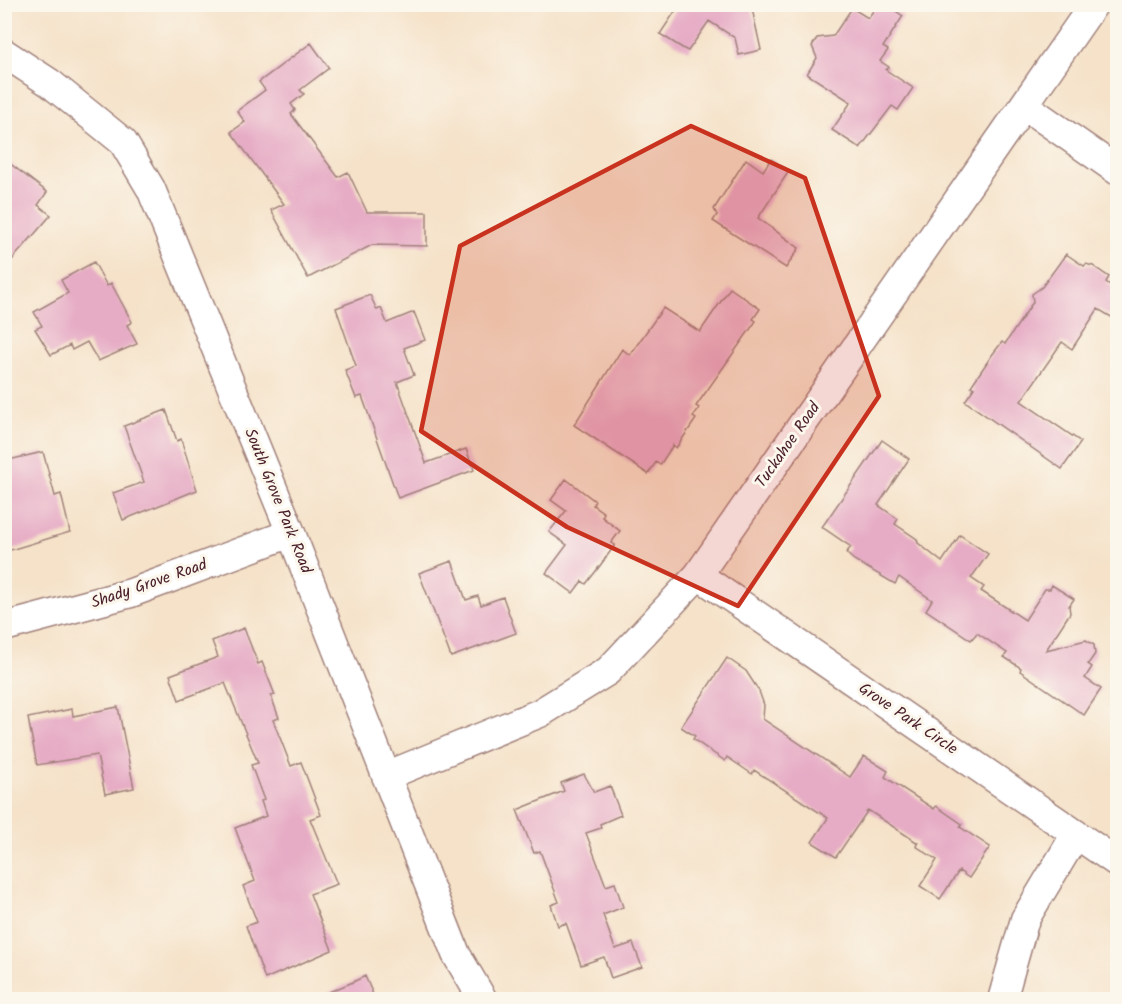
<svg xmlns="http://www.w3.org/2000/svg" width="1122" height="1004" viewBox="0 0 1122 1004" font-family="Kalam,sans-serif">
  <rect width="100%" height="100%" fill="#fbf7ec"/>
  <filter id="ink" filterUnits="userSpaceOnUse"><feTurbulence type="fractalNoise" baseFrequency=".0167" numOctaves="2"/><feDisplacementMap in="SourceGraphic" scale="12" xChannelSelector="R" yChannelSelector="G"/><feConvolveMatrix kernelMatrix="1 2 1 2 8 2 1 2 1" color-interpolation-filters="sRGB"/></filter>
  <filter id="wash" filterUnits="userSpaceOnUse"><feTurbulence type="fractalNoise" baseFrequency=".008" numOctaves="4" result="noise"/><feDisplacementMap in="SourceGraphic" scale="24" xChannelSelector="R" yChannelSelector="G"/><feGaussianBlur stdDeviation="1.35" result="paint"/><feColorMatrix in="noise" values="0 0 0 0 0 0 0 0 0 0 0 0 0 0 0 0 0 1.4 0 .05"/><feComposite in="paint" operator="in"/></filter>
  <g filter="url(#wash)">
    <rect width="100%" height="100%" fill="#f5e2c9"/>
    <g id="blocks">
      <path fill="#e6acc5" d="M680,4H751L761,50L739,55L735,38L709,21L688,51L684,49L660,34Z
        M878,4H885L903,16L883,47L888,50L880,61L889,67L886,70L913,88L898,110L892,106L860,148L832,130L851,102L807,74L817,58L812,46L817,38L833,36L852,8L868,18Z
        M311,43L329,68L300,90L304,94L291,104L295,110L291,114L338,177L348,172L367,212H427V246L372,245L308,278L271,210L284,204L231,132L245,122L237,111L265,90L259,82Z
        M4,159L47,192L38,205L51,215L4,269Z
        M746,159L763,171L771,159L789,171L758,218L799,248L786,268L713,221L717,215L714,209Z
        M1066,254L1084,266L1086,264L1093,266L1109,277L1106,282L1118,291V321L1098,309L1072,349L1062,342L1021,401L1081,442L1062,469L965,401L974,388L971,386L992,355L1002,342L1005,344L1033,302L1032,294L1042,287Z
        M94,262L107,286L111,283L132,322L127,325L137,344L98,361L87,342L72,350L70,345L51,355L35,329L42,326L34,312L68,293L61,280Z
        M730,288L760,309L753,319L756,321L696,406L699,408L693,417L696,419L676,448L673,445L660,465L656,462L648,474L574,425L622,349L630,355L663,308L700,332Z
        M370,295L377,310L381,308L387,323L414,312L425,340L404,348L414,375L397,382L426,463L466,449L474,470L398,498L362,396L356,398L345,370L356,366L336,308Z
        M166,410L177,441L181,439L197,490L123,520L113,493L144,482L124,426Z
        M882,440L909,459L878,505L898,519L895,524L917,539L918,543L942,562L960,535L988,554L971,578L984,587L981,591L1025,620L1045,589H1050L1052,585L1074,599L1069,606L1070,613L1046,650L1086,640L1094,645L1095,654L1088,664L1092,667L1085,678L1101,689L1084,715L1020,671L1021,668L1004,657L1007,653L977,633L971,640L926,610L932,600L899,577L895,584L854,560L846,553L851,547L822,527Z
        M43,452L55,496L61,494L70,532L4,552V461Z
        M566,479L595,501L593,505L604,513L602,517L620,531L611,543L615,545L599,567L586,584L582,581L573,593L546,573L567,545L549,532L566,511L551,500Z
        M452,561L466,600L478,596L481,605L503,597L516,633L451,657L419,573Z
        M244,628L258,664L262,662L275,695L271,696L279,718L273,720L291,766L301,762L321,815L310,819L337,884L310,894L332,950L265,979L246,926L257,922L243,886L255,881L235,828L266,816L261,801L264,800L251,765L258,763L225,683L179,700L170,675L218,657L212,641Z
        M727,658L746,671L759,691L764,705L763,719L850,777L864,756L888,771L885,777L934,809L936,806L962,824L960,827L990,847L969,878L959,871L940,899L920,886L937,860L916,846L918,843L868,810L836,857L812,842L828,818L754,770L752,774L727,757L725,761L693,739L695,736L681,727Z
        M118,707L134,788L105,794L97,755L37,765L28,718L72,709L73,716Z
        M584,774L594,792L610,786L621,815L600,824L601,828L586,833L606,886L615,883L623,907L603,915L615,949L633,943L642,967L611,978L604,957L581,965L566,923L558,926L551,905L559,902L540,851L534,853L517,810L564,791L561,783Z
        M365,976L375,999H312L353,982Z"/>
    </g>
  </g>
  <g filter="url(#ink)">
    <use href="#blocks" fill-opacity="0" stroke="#a0807a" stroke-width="1.5"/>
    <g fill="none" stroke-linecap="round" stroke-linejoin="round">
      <g stroke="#a0807a" stroke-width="31">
        <path id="minor" d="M4,53L50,83L123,142L151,189L291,533L456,954L483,1000
          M1025,106L1118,171
          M698,575L1118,863
          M4,627L131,593L291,533
          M386,776L540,713L608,671L698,575L1094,4
          M1002,1000L1025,919L1076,834"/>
      </g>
      <use href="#minor" stroke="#fff" stroke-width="28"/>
    </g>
  </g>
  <path fill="#c8321e" fill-opacity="0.2" stroke="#c8321e" stroke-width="4.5" stroke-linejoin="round" d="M691,126L805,178L879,396L738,606L567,527L421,431L460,246Z"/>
  <g text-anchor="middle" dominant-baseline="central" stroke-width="6" stroke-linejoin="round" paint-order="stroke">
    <g font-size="16" fill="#4a1f2b" stroke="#fbf7ec">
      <text transform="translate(788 445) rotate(-55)">Tuckahoe Road</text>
      <text transform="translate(278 501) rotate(68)">South Grove Park Road</text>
      <text transform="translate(149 584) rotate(-19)">Shady Grove Road</text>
      <text transform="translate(908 719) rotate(34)">Grove Park Circle</text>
    </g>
  </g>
  <rect width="1122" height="1004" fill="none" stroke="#fbf7ec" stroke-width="24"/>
</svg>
